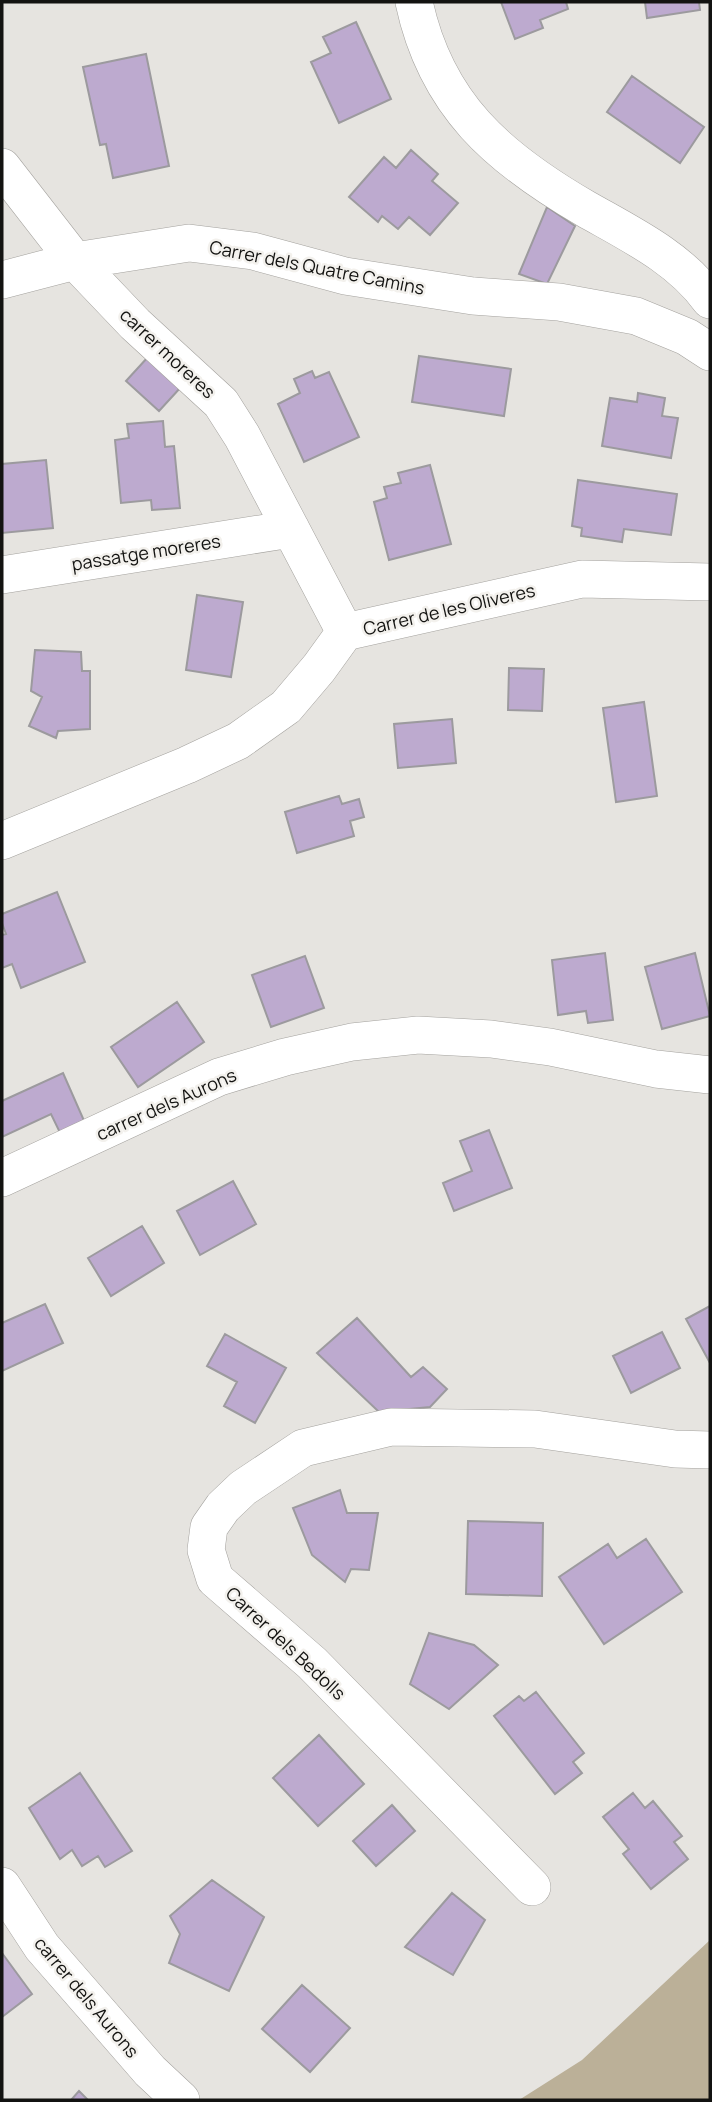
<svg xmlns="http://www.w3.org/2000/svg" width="712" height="2102" viewBox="0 0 712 2102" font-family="Manrope,sans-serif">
  <rect width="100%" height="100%" fill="#e6e4e0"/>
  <path fill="#bbb098" d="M710,1940V2100H519L582,2060Z"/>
  <path fill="#bdaacf" stroke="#9c9a9e" stroke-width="2" d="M501,2H566L568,9L540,20L543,28L515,39Z
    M645,2H699L700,10L647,18Z
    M356,22L391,99L339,123L311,62L331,53L323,37Z
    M146,54L169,166L113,178L106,144L100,145L83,67Z
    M632,76L704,127L680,163L607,112Z
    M411,150L438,174L432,181L458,203L430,235L409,217L398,229L382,216L378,222L349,197L384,157L396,168Z
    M547,207L575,226L547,284L519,274Z
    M419,356L511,369L504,416L412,402Z
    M148,357L181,387L159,411L126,381Z
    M312,371L315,378L329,372L359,437L304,462L278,404L300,393L294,379Z
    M638,393L665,398L662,416L678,418L671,458L602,446L610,398L637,402Z
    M163,421L165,447L174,446L180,508L152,510L151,500L121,503L115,440L129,438L127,424Z
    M46,460L53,528L2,533V464Z
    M430,465L451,544L389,560L374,502L387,498L384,487L401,483L398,473Z
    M578,480L677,494L671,535L624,529L622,542L581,536L582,528L572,526Z
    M197,595L243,602L231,677L186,670Z
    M35,650L81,652L82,671H90V729L58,731L56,738L29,726L42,697L31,691Z
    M509,668L544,669L542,711L508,710Z
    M644,702L657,796L616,802L603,708Z
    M452,719L456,763L398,768L394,724Z
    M339,796L342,804L359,799L364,817L350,821L354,836L297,853L285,812Z
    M57,892L85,962L21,988L12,964L2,968V935L6,934L2,923V914Z
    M605,953L613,1020L588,1023L586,1011L558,1015L552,960Z
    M695,953L710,1016L662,1029L645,967Z
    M305,956L324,1008L271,1027L252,975Z
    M177,1002L204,1042L138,1087L111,1047Z
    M63,1073L89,1132L65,1143L51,1114L2,1137V1101Z
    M489,1130L512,1188L454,1211L443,1183L472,1171L460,1141Z
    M233,1181L256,1224L200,1255L177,1211Z
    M142,1226L164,1263L111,1296L88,1258Z
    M45,1304L63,1343L2,1371V1323Z
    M710,1306V1363L686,1319Z
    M357,1318L411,1377L423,1367L447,1389L430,1407L379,1412L317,1353Z
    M662,1332L680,1368L631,1393L613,1356Z
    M225,1334L286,1368L255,1423L224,1406L237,1382L207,1366Z
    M340,1490L347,1513H378L369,1570L351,1569L345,1582L312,1555L293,1508Z
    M468,1521L543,1523L542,1596L466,1594Z
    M646,1539L682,1592L604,1644L559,1577L608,1544L617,1558Z
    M429,1633L474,1645L498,1665L449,1709L410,1684Z
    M536,1692L584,1753L573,1762L582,1773L555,1794L494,1716L519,1696L524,1701Z
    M319,1735L364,1784L318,1826L273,1778Z
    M80,1773L132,1851L105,1867L98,1856L82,1866L72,1850L60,1859L29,1808Z
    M633,1793L645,1808L653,1801L682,1836L674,1842L688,1859L651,1889L623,1854L629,1849L603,1817Z
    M392,1805L415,1831L376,1866L353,1841Z
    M212,1880L264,1917L229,1991L169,1963L180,1934L170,1916Z
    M452,1893L485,1920L453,1975L405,1947Z
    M2,1953L32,1994L2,2017Z
    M302,1985L350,2028L310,2072L262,2029Z
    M79,2091L88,2100H71Z"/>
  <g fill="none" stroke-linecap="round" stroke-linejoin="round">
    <g stroke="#a4a29e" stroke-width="38">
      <path id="minor" d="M414,2C436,105 498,158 586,209C630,234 680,258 710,300
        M2,167L75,261L135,324L221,403L242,436L345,632
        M2,280L75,261L189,243L253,251L345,276L473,296L559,302L636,316L687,337L710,352
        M2,575L291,529
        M2,841L187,765L238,741L286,707L319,668L345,632L582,579L710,582
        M2,1178L219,1077L285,1057L352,1042L418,1035L491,1039L550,1047L656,1069L710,1075
        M2,1886L42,1947L150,2071L181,2100
        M532,1887L312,1663L215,1579L206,1550L209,1527L223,1507L243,1488L303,1448L391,1427L535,1429L675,1449L710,1450"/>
    </g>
    <use href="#minor" stroke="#fff" stroke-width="37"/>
  </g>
  <g text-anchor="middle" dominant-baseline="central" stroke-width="5" stroke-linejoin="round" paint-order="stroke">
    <g font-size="18" fill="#131311" stroke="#f3f1ed">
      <text transform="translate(317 267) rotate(11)">Carrer dels Quatre Camins</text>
      <text transform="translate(168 353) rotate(43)">carrer moreres</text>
      <text transform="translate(146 552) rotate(-9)">passatge moreres</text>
      <text transform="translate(449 609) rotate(-13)">Carrer de les Oliveres</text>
      <text transform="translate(166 1104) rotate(-24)">carrer dels Aurons</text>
      <text transform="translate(286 1643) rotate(43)">Carrer dels Bedolls</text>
      <text transform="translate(87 1997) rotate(50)">carrer dels Aurons</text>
    </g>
  </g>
  <rect width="712" height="2102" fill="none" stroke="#131311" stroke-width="7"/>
</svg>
